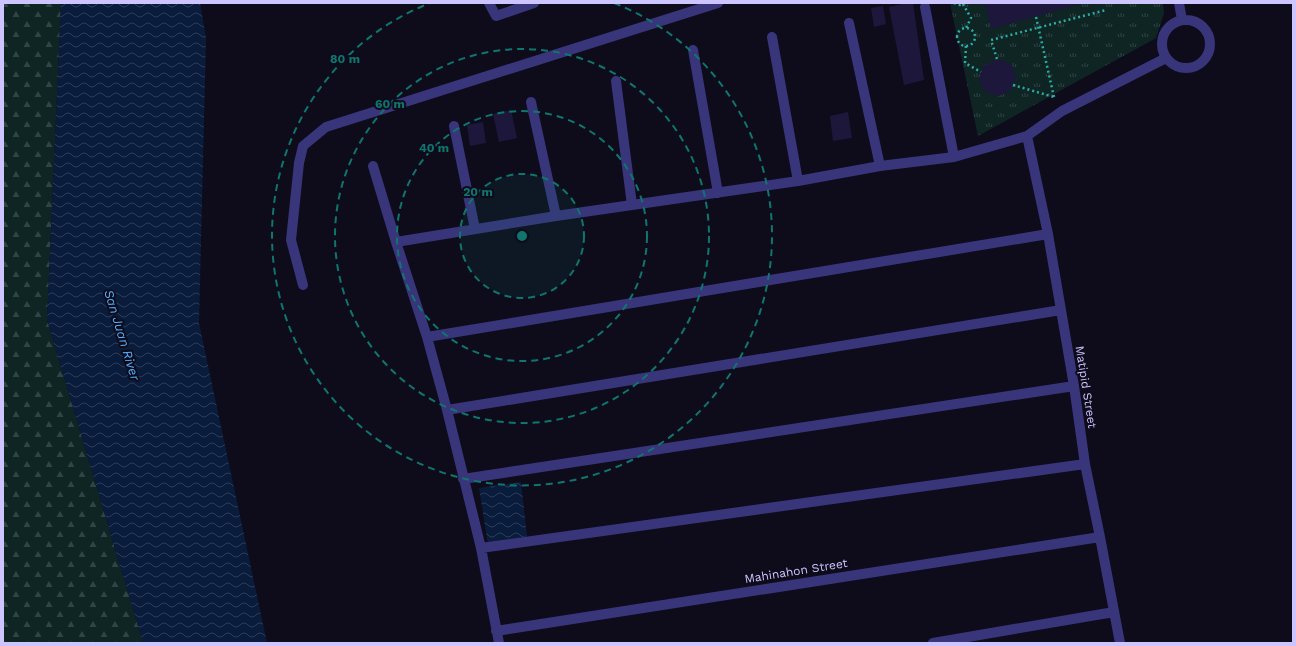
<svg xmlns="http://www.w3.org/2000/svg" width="1296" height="646" viewBox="0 0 1296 646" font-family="'Work Sans',sans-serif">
  <defs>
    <pattern id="forest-firs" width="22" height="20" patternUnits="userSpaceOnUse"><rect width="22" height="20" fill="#0e2524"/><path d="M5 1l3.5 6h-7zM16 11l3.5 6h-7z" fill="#304345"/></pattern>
    <pattern id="park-tufts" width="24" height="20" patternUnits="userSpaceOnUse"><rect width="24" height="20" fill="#0e2524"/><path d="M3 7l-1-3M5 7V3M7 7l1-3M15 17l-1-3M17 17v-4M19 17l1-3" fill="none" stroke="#304345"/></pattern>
    <pattern id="water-waves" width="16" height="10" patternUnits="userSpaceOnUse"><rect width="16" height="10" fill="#0a1c3b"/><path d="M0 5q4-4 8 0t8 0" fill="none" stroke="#2c3c58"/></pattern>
  </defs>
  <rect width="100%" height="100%" fill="#0e0b1b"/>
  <path fill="url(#forest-firs)" d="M3,3H61L47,320L143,643H3Z"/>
  <path fill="url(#park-tufts)" d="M950,3H1163L1164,13L1156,38L978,136Z"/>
  <path fill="url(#water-waves)" d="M61,3H200L206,38L199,323L267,643H143L47,320Z
    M521,482L527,536L488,545L479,488Z"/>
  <path fill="#1e173c" d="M906,3H913L924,80L904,85L889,7Z
    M985,3H1083L991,29Z
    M883,6L886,24L874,27L871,8Z
    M997,59L1012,64L1016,79L1009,92L998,96L984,91L979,79L983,66Z
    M511,110L517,138L499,142L493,114Z
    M848,112L852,138L833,141L830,116Z
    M483,122L486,143L470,146L467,125Z"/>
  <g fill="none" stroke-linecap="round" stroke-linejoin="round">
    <path stroke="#2bada5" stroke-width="2.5" stroke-dasharray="2 3" stroke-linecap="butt" d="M954,3L960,5L964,3
      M963,4L971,18L966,28
      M1036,17L1054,97
      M957 37a9 9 0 1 1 18 0a9 9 0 1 1-18 0Z
      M966,46L965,63L981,72
      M997,59L991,40L1106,10
      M1013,85L1054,97"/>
    <path stroke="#38357b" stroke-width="10" d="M489,3L496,16L534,3
      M1179,3L1182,20
      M925,7L954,157
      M1162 44a24 24 0 1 1 48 0a24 24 0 1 1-48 0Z
      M849,23L880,166
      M772,37L798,181
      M693,50L718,193
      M616,81L632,205
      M531,102L556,216
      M454,126L475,229
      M1027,136L1048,234L1074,386L1085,464L1100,537L1120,643
      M373,166L396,242
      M303,285L291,240L299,163L303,146L326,127L718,3
      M427,337L1048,234
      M447,410L1061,310
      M463,479L1074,386
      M481,548L1085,464
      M496,631L1100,537
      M499,643L481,548L447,410L427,337L396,242L556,216L798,181L880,166L954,157L1027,136L1062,111L1166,58
      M933,643L1114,612"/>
  </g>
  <circle cx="522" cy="236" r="62" fill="#0f766e" fill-opacity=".12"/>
  <g fill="none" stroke="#0f766e" stroke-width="2" stroke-dasharray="7 5">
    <circle cx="522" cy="236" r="62"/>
    <circle cx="522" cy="236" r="125"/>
    <circle cx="522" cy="236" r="187"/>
    <path d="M614 3A250 250 0 1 1 430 3"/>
  </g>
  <g text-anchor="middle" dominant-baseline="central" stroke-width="4" stroke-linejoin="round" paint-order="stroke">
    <g font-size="12" fill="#ccc5ff" stroke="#0e0b1b">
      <text transform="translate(1086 387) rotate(81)">Matipid Street</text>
      <text transform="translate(796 571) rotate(-9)">Mahinahon Street</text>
    </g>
    <g font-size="13" font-style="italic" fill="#53b0ff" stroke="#0e0b1b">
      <text transform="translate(122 335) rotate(73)">San Juan River</text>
    </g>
  </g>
  <circle cx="522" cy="236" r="6" fill="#0f766e" stroke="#0e0b1b" stroke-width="2"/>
  <g font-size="12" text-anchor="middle" font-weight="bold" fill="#0f766e" stroke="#0e0b1b" stroke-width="4" stroke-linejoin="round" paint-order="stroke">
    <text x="345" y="63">80 m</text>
    <text x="390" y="108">60 m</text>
    <text x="434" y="152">40 m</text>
    <text x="478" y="196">20 m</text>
  </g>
  <rect width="1296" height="646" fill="none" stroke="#ccc5ff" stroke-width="8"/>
</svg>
